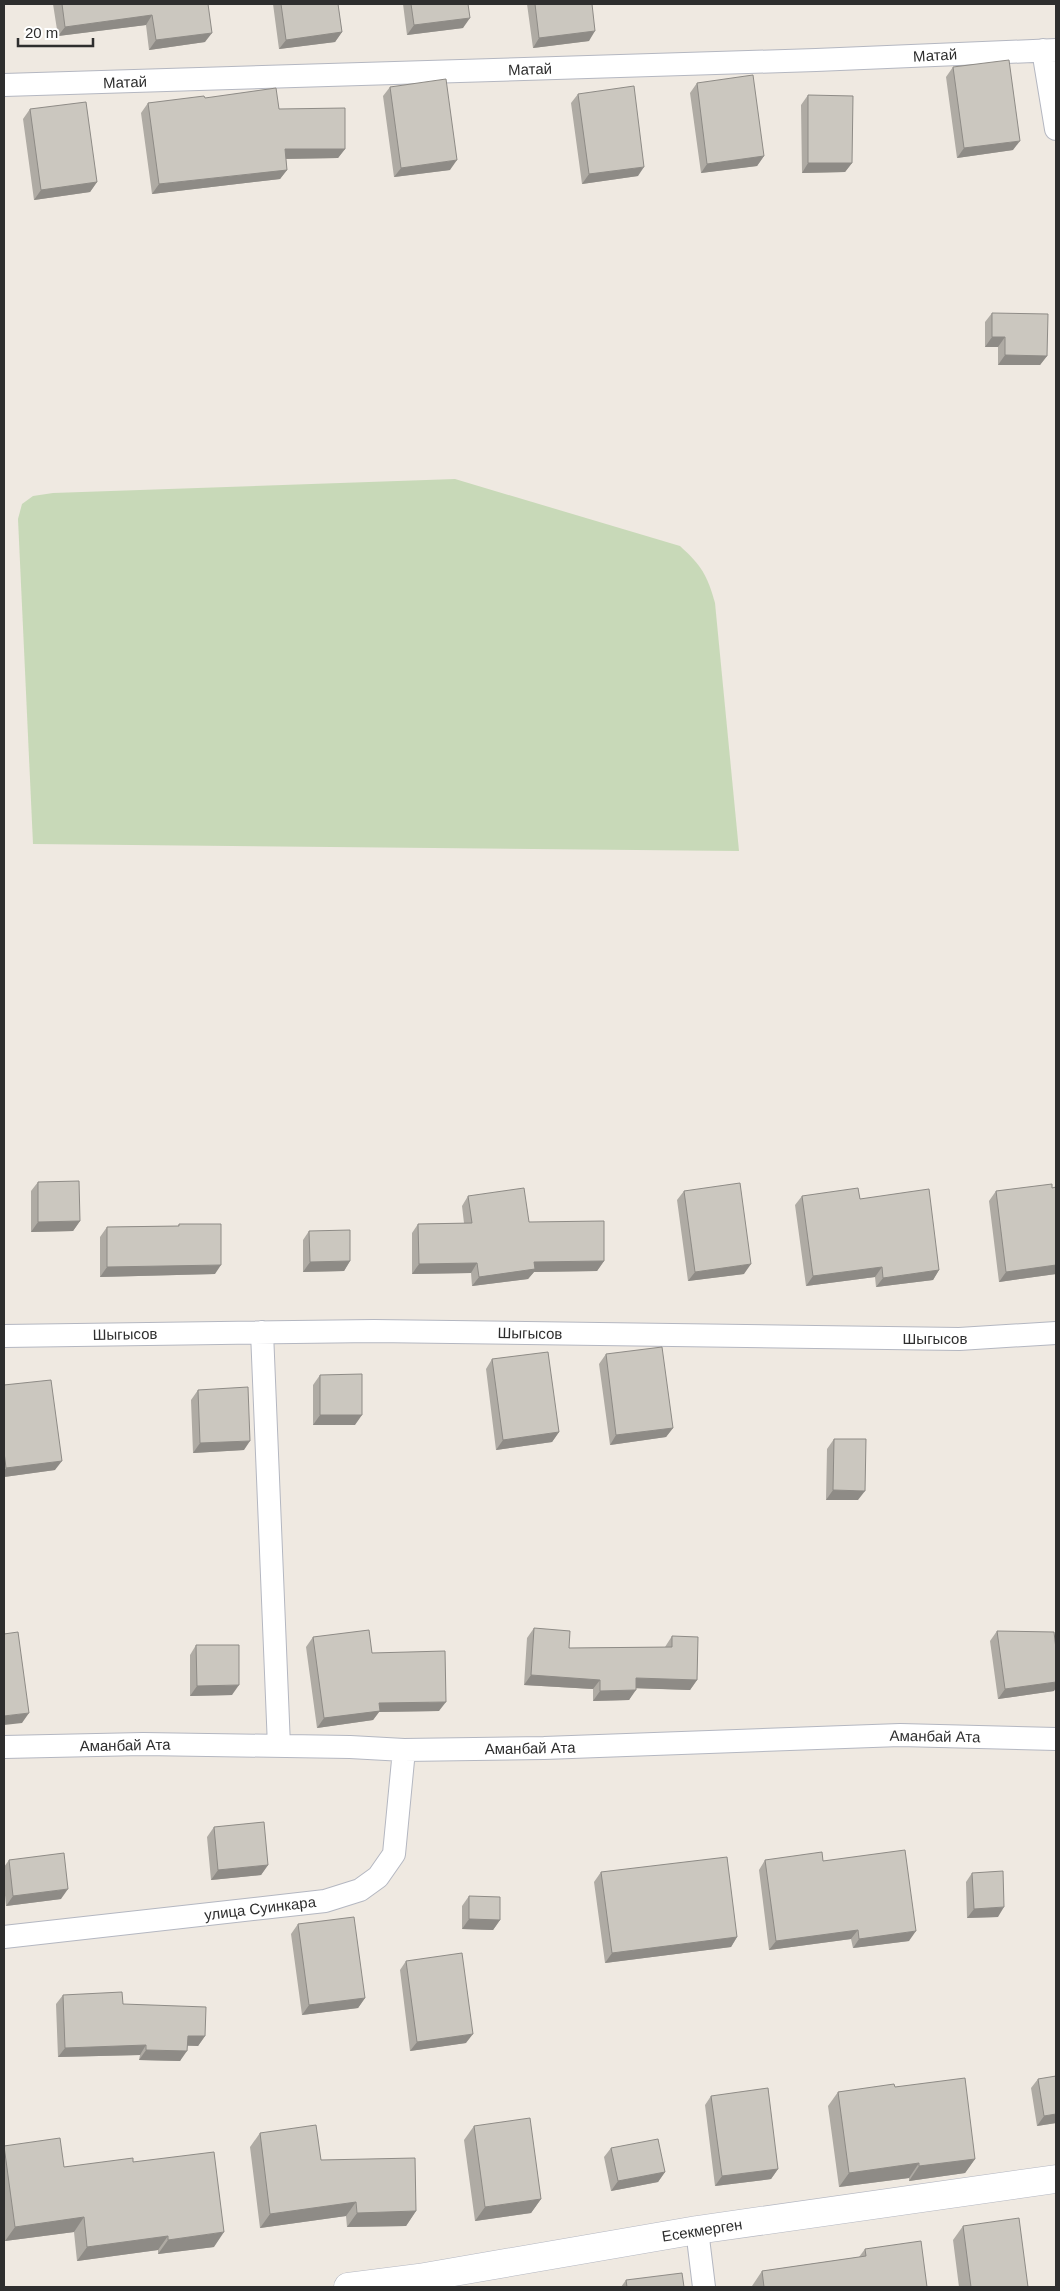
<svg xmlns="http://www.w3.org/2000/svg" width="1060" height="2291" viewBox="0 0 1060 2291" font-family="Helvetica,sans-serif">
  <rect width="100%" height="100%" fill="#efe9e1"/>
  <path fill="#c8d9b8" d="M455,479L680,546C702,566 707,575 715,603L739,851L33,844L18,519L22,504L33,496L53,493Z"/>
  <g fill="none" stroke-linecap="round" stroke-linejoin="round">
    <g stroke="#b4b7c1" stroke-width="24">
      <path id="street" d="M1043,50L1056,129
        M4,85L816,60L1056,50
        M262,1332L279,1746
        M4,1336L374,1331L959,1339L1056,1333
        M4,1747L143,1744L350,1747L404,1750L544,1748L900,1735L1056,1739
        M4,1937L325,1901L360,1890L378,1877L394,1854L404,1750
        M697,2230L704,2287"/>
    </g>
    <g stroke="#b4b7c1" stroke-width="29">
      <path id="secondary" d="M348,2287L419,2278L697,2230L1056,2179"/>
    </g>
    <use href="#street" stroke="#fff" stroke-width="22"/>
    <use href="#secondary" stroke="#fff" stroke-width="28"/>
  </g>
  <path fill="#afaba4" d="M53,4H208L205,42L149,50L146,25L58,36Z
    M273,4H338L342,32L335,42L279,49Z
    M403,4H468L463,28L407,35Z
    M527,4H592L589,41L533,48Z
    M953,67L1013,150L957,158L946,77Z
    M697,83L764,156L757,166L701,173L690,93Z
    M390,87L450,170L394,177L383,96Z
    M578,94L638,176L582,184L571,103Z
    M808,95L852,163L845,172L802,173L801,105Z
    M205,98L279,109L345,149L338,158L286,159L287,170L280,179L152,194L141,113L148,103Z
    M30,109L97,182L90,192L34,200L23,119Z
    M992,313L1047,356L1040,365H998V347H985V322Z
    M38,1182L80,1221L73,1231L31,1232V1191Z
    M1052,1188L1056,1274L999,1282L989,1201L996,1191Z
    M684,1191L744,1274L688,1281L677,1200Z
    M468,1196L529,1222L604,1261L597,1271L534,1272L528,1279L472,1286L471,1273L412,1274V1233L418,1224L464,1223L462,1206Z
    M802,1196L860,1199L939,1270L933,1280L876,1287L875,1277L806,1286L795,1205Z
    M179,1224L215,1274L100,1277V1237L107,1227L178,1226Z
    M309,1231L350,1261L344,1271L303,1272V1240Z
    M606,1354L673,1428L666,1437L610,1445L599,1364Z
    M492,1359L559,1432L552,1442L496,1450L486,1369Z
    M320,1375L355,1425H313V1385Z
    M4,1385L55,1470L4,1477Z
    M198,1390L244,1450L193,1453L191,1400Z
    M834,1439L858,1500H826L827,1449Z
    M534,1628L569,1648L665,1647L672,1636L697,1680L690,1690L636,1688L629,1700L593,1701V1689L524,1685L527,1638Z
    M997,1631L1054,1691L998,1699L990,1641Z
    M313,1637L372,1653L439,1711L379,1712L373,1720L317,1728L306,1647Z
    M196,1645L232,1695L190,1696V1655Z
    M214,1827L268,1865L261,1875L211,1880L207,1837Z
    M9,1860L61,1899L6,1906L4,1884V1867Z
    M765,1860L823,1861L909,1941L853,1948L851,1939L769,1950L759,1870Z
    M601,1872L737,1937L731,1947L605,1963L594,1882Z
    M972,1873L998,1917L967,1918L966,1882Z
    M469,1896L500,1920L493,1930L462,1929V1906Z
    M298,1924L365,1998L358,2008L302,2015L291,1934Z
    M406,1961L466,2043L410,2051L400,1970Z
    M63,1995L123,2004L205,2036L198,2046H187L180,2061L139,2060L140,2055L58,2057L56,2004Z
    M1038,2079L1056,2123L1037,2126L1031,2088Z
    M895,2087L975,2159L965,2173L909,2181V2178L839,2187L828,2106L838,2092Z
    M711,2096L778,2169L771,2179L715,2186L705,2105Z
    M474,2126L541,2199L531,2213L475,2221L464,2140Z
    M260,2133L321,2160L416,2211L406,2226L347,2227L346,2216L260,2228L250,2147Z
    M4,2146L64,2167L133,2162L214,2247L158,2254V2250L77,2261L74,2232L5,2241L4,2232Z
    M611,2148L665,2172L658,2182L611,2191L604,2157Z
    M963,2226L1028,2287H959L953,2240Z
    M865,2249L927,2287H752V2286L762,2271L859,2257Z
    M626,2280L684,2287H621Z"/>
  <path fill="#8e8b86" d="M152,15L146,25L58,36L65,27Z
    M470,18L463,28L407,35L414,25Z
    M595,31L589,41L533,48L539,38Z
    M342,32L335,42L279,49L286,40Z
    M212,33L205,42L149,50L156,40Z
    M1020,141L1013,150L957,158L964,148Z
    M285,149H345L338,158L278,159Z
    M764,156L757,166L701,173L707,164Z
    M457,160L450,170L394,177L401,168Z
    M808,163H852L845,172L802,173Z
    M644,167L638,176L582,184L589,174Z
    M287,170L280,179L152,194L159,184Z
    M97,182L90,192L34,200L41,190Z
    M992,337H1005L998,347H985Z
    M1005,355L1047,356L1040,365H998Z
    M80,1221L73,1231L31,1232L38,1222Z
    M350,1261L344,1271L303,1272L310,1262Z
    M604,1261L597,1271L534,1272L528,1279L472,1286L479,1277L534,1262Z
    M477,1263L471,1273L412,1274L419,1264Z
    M751,1264L744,1274L688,1281L695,1272Z
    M221,1265L215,1274L100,1277L107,1267Z
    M1056,1265V1274L999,1282L1006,1272Z
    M882,1267L875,1277L806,1286L813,1276Z
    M939,1270L933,1280L876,1287L883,1278Z
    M320,1415H362L355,1425H313Z
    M673,1428L666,1437L610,1445L616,1435Z
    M559,1432L552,1442L496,1450L503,1440Z
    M250,1441L244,1450L193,1453L200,1443Z
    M62,1461L55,1470L4,1477V1471L6,1468Z
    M833,1490L865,1491L858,1500H826Z
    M531,1675L600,1680L593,1689L524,1685Z
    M636,1678L697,1680L690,1690L629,1688Z
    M1056,1682V1688L1054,1691L998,1699L1005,1689Z
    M239,1685L232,1695L190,1696L197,1686Z
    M636,1690L629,1700L593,1701L600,1691Z
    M446,1702L439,1711L379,1712L373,1720L317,1728L324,1718L379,1703Z
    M29,1713L22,1723L4,1725V1716Z
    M268,1865L261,1875L211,1880L218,1870Z
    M68,1889L61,1899L6,1906L13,1896Z
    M1004,1907L998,1917L967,1918L974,1909Z
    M469,1919L500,1920L493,1930L462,1929Z
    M858,1930L851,1939L769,1950L776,1941Z
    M916,1931L909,1941L853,1948L859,1939Z
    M737,1937L731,1947L605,1963L612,1953Z
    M365,1998L358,2008L302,2015L309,2005Z
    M473,2034L466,2043L410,2051L417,2042Z
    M188,2036H205L198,2046L181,2045Z
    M146,2045L140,2055L58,2057L65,2048Z
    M146,2050L187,2051L180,2061L139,2060Z
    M1056,2114V2123L1037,2126L1044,2116Z
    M975,2159L965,2173L909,2181L919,2166Z
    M919,2163L909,2178L839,2187L849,2173Z
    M778,2169L771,2179L715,2186L722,2176Z
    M665,2172L658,2182L611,2191L618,2181Z
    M541,2199L531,2213L475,2221L485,2207Z
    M356,2202L346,2216L260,2228L270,2214Z
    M416,2211L406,2226L347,2227L357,2213Z
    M84,2217L74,2232L5,2241L15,2227Z
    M224,2232L214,2247L158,2254L168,2240Z
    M168,2236L158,2250L77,2261L87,2247Z"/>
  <path fill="#cbc7bf" stroke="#8e8b86" d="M62,4H208L212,33L156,40L152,15L65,27Z
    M281,4H338L342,32L286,40Z
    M411,4H468L470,18L414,25Z
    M535,4H592L595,31L539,38Z
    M1009,60L1020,141L964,148L953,67Z
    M753,75L764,156L707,164L697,83Z
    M446,79L457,160L401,168L390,87Z
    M634,86L644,167L589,174L578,94Z
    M276,88L279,109L345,108V149H285L287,170L159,184L148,103L204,96L205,98Z
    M808,95L853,96L852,163H808Z
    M86,102L97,182L41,190L30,109Z
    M992,313L1048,314L1047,356L1005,355V337H992Z
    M79,1181L80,1221L38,1222V1182Z
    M740,1183L751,1264L695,1272L684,1191Z
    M1052,1184V1188L1056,1187V1265L1006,1272L996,1191Z
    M524,1188L529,1222L604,1221V1261L534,1262L535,1269L479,1277L477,1263L419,1264L418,1224L472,1223L468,1196Z
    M858,1188L860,1199L929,1189L939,1270L883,1278L882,1267L813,1276L802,1196Z
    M179,1224H221V1265L107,1267V1227L179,1226Z
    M350,1230V1261L310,1262L309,1231Z
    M662,1347L673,1428L616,1435L606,1354Z
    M548,1352L559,1432L503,1440L492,1359Z
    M362,1374V1415H320V1375Z
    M51,1380L62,1461L6,1468L4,1452V1385Z
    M248,1387L250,1441L200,1443L198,1390Z
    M834,1439H866L865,1491L833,1490Z
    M534,1628L570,1631L569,1648L672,1647V1636L698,1637L697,1680L636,1678V1690L600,1691V1680L531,1675Z
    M369,1630L372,1653L445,1651L446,1702L379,1703L380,1711L324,1718L313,1637Z
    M997,1631L1054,1632L1056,1649V1682L1005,1689Z
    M18,1632L29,1713L4,1716V1634Z
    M196,1645H239V1685L197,1686Z
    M264,1822L268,1865L218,1870L214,1827Z
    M905,1850L916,1931L859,1939L858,1930L776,1941L765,1860L822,1852L823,1861Z
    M64,1853L68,1889L13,1896L9,1860Z
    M727,1857L737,1937L612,1953L601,1872Z
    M1003,1871L1004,1907L974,1909L972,1873Z
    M469,1896L500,1897V1920L469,1919Z
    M354,1917L365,1998L309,2005L298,1924Z
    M462,1953L473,2034L417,2042L406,1961Z
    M122,1992L123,2004L206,2007L205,2036H188L187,2051L146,2050V2045L65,2048L63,1995Z
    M1056,2076V2114L1044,2116L1038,2079Z
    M965,2078L975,2159L919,2166V2163L849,2173L838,2092L894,2084L895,2087Z
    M768,2088L778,2169L722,2176L711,2096Z
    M530,2118L541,2199L485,2207L474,2126Z
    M316,2125L321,2160L415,2158L416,2211L357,2213L356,2202L270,2214L260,2133Z
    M60,2138L64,2167L133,2158V2162L214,2152L224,2232L168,2240V2236L87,2247L84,2217L15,2227L4,2146Z
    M658,2139L665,2172L618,2181L611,2148Z
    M1019,2218L1028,2287H971L963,2226Z
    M921,2241L927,2287H764L762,2271L866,2256L865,2249Z
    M682,2273L684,2287H627L626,2280Z"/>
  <g text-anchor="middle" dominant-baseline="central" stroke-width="4" stroke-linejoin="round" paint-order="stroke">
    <g font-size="15" fill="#2e2e2e" stroke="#fff">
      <text transform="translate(935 55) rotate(-3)">Матай</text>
      <text transform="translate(530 69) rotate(-2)">Матай</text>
      <text transform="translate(125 82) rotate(-2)">Матай</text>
      <text transform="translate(530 1333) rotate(1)">Шыгысов</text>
      <text transform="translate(125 1334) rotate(-1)">Шыгысов</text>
      <text x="935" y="1338">Шыгысов</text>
      <text transform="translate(935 1736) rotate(1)">Аманбай Ата</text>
      <text transform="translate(125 1745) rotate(-1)">Аманбай Ата</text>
      <text transform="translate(530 1748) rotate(-1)">Аманбай Ата</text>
      <text transform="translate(260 1908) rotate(-7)">улица Суинкара</text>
      <text transform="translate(702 2230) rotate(-9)">Eсекмерген</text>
    </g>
  </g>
  <rect width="1060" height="2291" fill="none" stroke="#2e2e2e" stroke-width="10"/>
  <path d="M18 38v8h75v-8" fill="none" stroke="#2e2e2e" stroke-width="2.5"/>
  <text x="25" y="38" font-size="15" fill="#2e2e2e" stroke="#ffffff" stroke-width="4" paint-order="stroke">20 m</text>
</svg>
